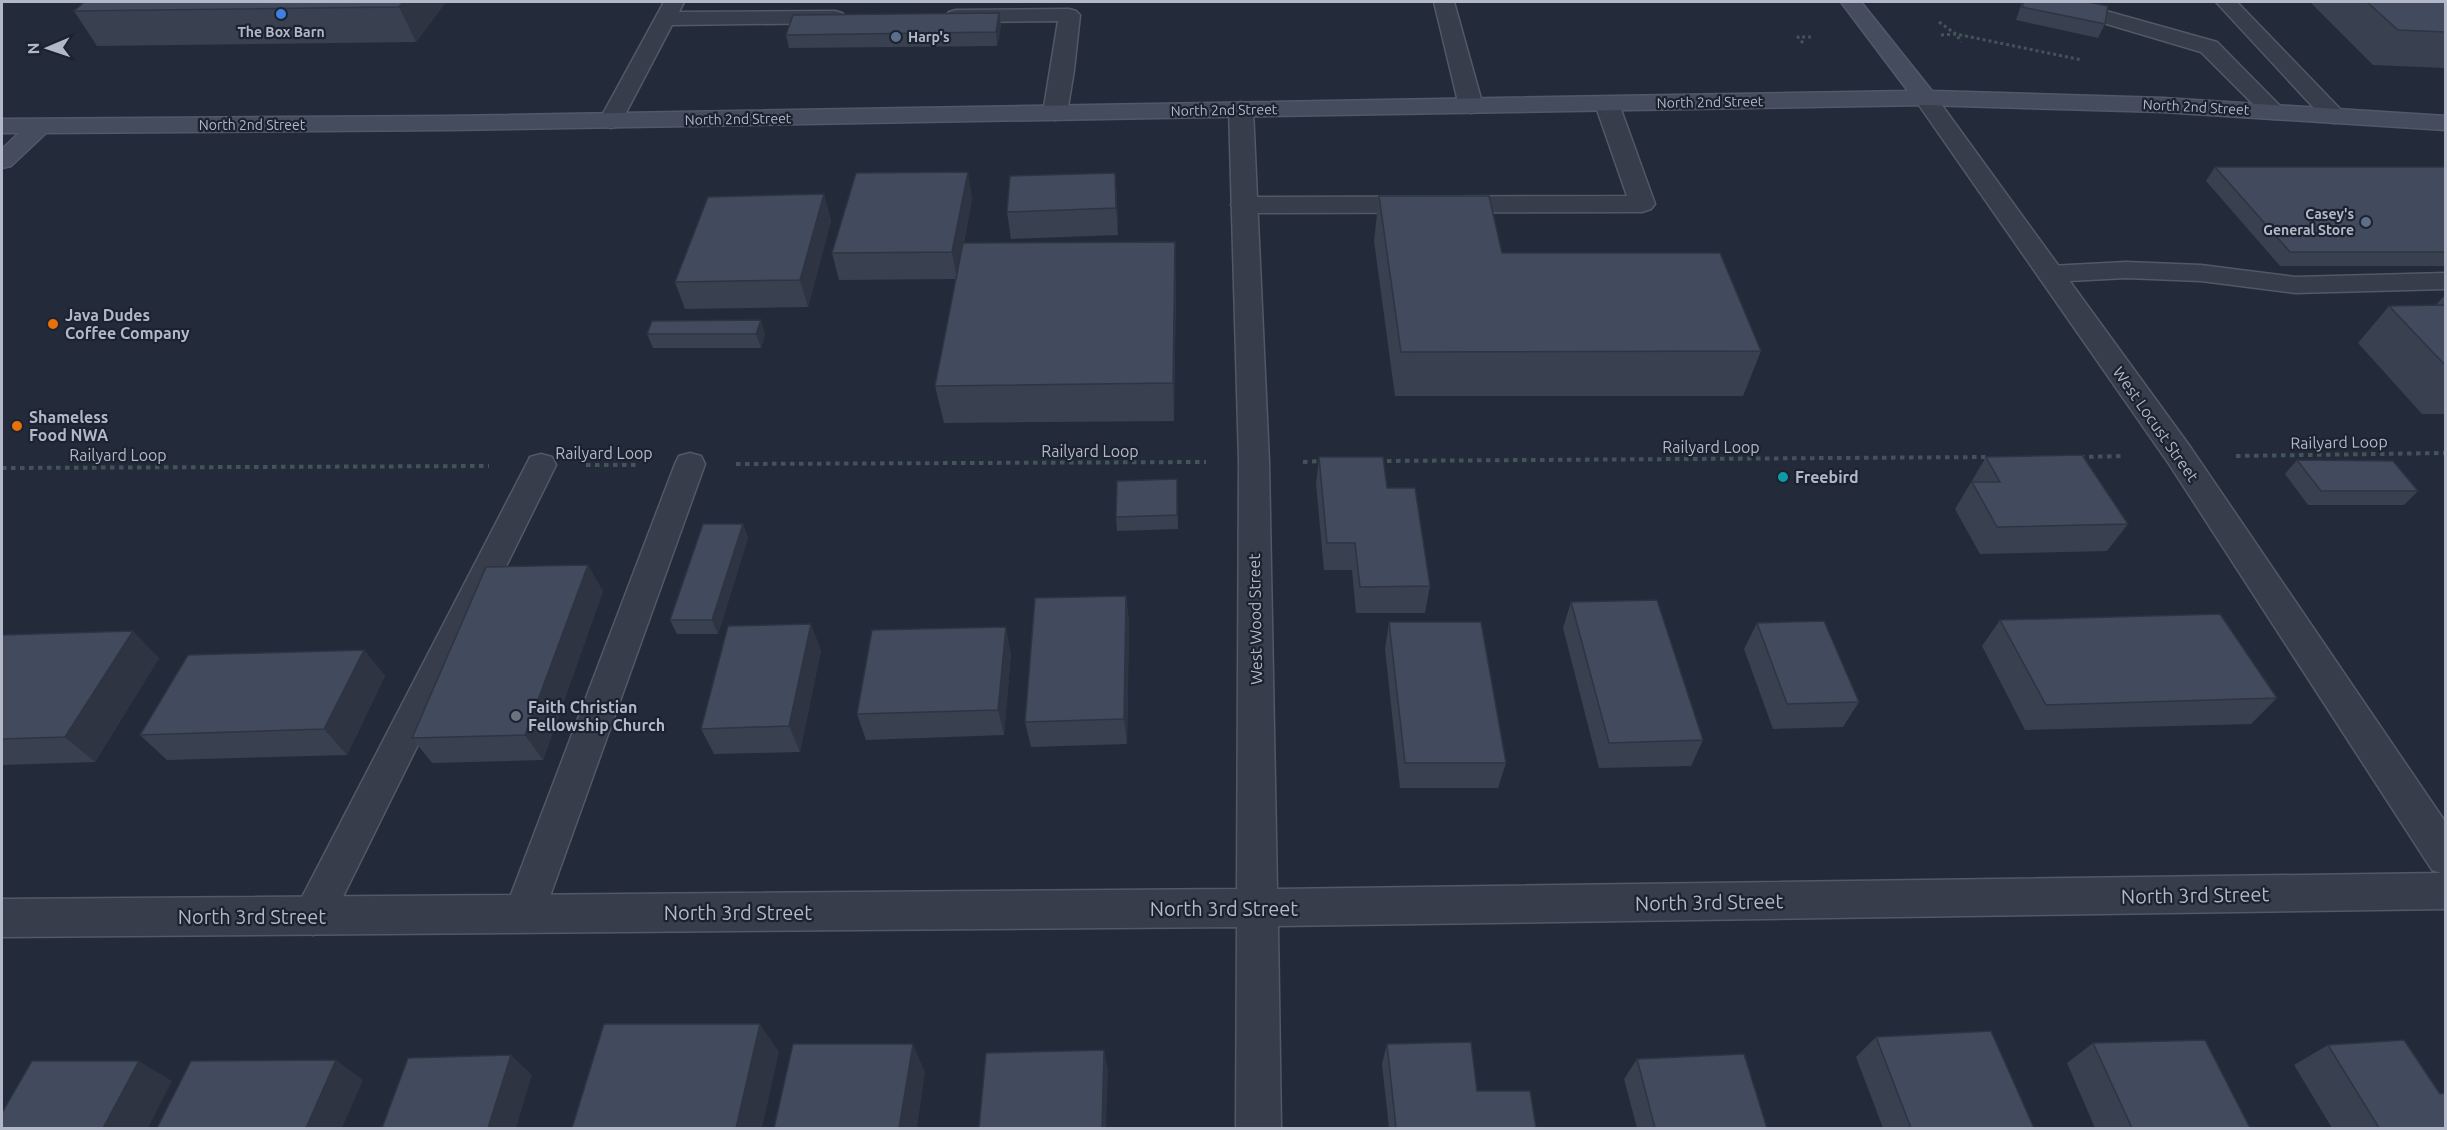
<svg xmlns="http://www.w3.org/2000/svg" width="2447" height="1130" viewBox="0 0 2447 1130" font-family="Ubuntu,sans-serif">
  <rect width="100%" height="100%" fill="#232b3b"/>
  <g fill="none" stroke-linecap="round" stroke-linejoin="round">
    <g stroke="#525866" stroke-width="3">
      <path id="lane" d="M664,2H684L679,12L835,11L842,13L846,17L842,21L835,23L672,25L619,126L611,128L603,126L599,121Z
        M1434,2H1454L1483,106L1479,111L1471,113L1463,111L1459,106Z
        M2043,2H2074L2217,42L2286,112L2282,117L2274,119L2266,117L2201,52L2046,6Z
        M2216,2H2237L2342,111L2346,116L2342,121L2334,123L2326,121Z
        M1069,9L1076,11L1080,15L1074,70L1067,113L1063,118L1055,120L1047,118L1043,113L1058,21L956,22L949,20L945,16L949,12L956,10Z
        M1607,97L1615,99L1619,104L1655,204L1651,209L1642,212L1244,213L1235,210L1231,205L1235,200L1244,197L1627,196L1595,104L1599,99Z
        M2126,262L2201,265L2295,277L2446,273V289L2295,293L2201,281L2126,278L2050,282L2041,280L2037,274L2041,268L2050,266Z
        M690,453L701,456L705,464L544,913L538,926L524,932L510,926L504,913L675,464L679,456Z
        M541,454L552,457L556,465L327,929L313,935L299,929L293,916L299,903L526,465L530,457Z"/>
    </g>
    <g stroke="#525866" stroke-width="3">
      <path id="street" d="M1925,91L1933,93L2191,448L2446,823V909L1278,926L1281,1128H1236L1237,927L2,937V899L1237,889L1239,462L1229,109L1233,104L1241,102L1249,104L1253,109L1269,462L1277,889L2441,873L2432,870L2169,464L1914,98L1917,93Z"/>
    </g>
    <g stroke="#525866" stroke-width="3">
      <path id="secondary" d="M1841,2H1861L1932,91L2163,98L2446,116V130L2163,112L1925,105L448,130L46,133L11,166L2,168V149L19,133H2V119L448,116L1908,91Z"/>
    </g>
    <path stroke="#435459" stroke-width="3" stroke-dasharray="3 3" stroke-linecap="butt" d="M1939,22L1956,34L2082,60
      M1941,35L1956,34L1961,42
      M1803,43L1798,37H1811"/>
    <path stroke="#435459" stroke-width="4" stroke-dasharray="4.5 4.5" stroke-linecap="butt" d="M2236,456L2446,453
      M2080,457L2124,456
      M1378,461L1989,457
      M1303,462L1323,461
      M736,464L1206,462
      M586,465H639
      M2,468L489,466"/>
    <use href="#lane" fill="#373d4b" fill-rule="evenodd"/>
    <use href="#street" fill="#373d4b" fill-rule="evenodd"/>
    <use href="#secondary" fill="#454c5e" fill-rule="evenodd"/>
  </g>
  <path fill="#394050" d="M84,2H446L416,42L97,46L74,11Z
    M2022,2H2088L2105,24L2098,38L2016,20Z
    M2310,2H2445V68L2373,65Z
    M999,13L1001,26L997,46L789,48L786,35Z
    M2215,167H2445V266H2280L2206,181Z
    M1115,173L1117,200L1118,235L1011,239L1007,212Z
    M824,194L831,221L808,307L685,309L675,282Z
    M1379,196L1502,253L1761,351L1743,396H1395L1374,241Z
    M972,198L964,243L1176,279L1174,421L944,423L935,386L956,279L839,280L832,253Z
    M2443,297H2445V414H2422L2358,343L2389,306L2436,305Z
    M652,321L765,334L761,348H653L647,334Z
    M1319,457L1387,488L1430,586L1425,613H1356L1352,570H1324L1316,484Z
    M1986,457L2128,524L2107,551L1980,554L1955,509Z
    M2297,460L2418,491L2404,505H2308L2285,474Z
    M1177,479L1178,529L1117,531L1116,517Z
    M743,524L748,538L718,634H677L670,620Z
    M603,591L543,760L432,763L412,738Z
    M1126,596L1129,622L1127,744L1031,747L1025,722Z
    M1571,602L1703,740L1691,766L1599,768L1563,628Z
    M2000,620L2277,698L2251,724L2025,730L1982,646Z
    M1389,622L1506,763L1498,788H1400L1385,649Z
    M1757,623L1859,702L1843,727L1773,729L1744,649Z
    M2,635L159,658L95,762L2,765Z
    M364,650L385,676L347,755L167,760L140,735Z
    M821,650L800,752L714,754L701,729Z
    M1011,653L1004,735L866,740L857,714Z
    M1876,1037L2034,1128H1883L1856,1057Z
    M2093,1043L2250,1128H2095L2067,1063Z
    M1387,1044L1536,1128H1389L1382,1064Z
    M2328,1045L2445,1128H2332L2294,1065Z
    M1637,1059L1767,1128H1637L1624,1079Z"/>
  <path fill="#2e3441" d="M403,2H446L416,42L399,7Z
    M999,13L1001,26L997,46L996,32Z
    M968,172L972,198L957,279L952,252Z
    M1115,173L1117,200L1118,235L1116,208Z
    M824,194L831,221L808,307L800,280Z
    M1175,242L1176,279L1174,421L1173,383Z
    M761,320L765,334L761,348L756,334Z
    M743,524L748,538L718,634L712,620Z
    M588,565L603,591L543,760L525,735Z
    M1126,596L1129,622L1127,744L1124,719Z
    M811,624L821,650L800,752L789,726Z
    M1006,627L1011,653L1004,735L998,710Z
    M133,631L159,658L95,762L65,737Z
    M364,650L385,676L347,755L324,729Z
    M760,1024L779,1052L762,1128H736Z
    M913,1044L925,1072L917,1128H899Z
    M1104,1050L1108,1070L1106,1128H1102Z
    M511,1055L532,1075L516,1128H488Z
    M336,1060L363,1080L342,1128H306Z
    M139,1061L172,1081L148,1128H103Z"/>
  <path fill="#424a5d" stroke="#2e3441" stroke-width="1.5" d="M84,2H403L399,7L74,11Z
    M2024,2H2088L2108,6L2105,24L2022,7Z
    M2367,2H2445V32L2398,30Z
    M999,13L996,32L786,35L793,15Z
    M2215,167H2445V252H2290Z
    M968,172L952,252L832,253L856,173Z
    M1115,173L1116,208L1007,212L1010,176Z
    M824,194L800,280L675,282L708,197Z
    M1379,196H1489L1502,253H1720L1761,351L1401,352Z
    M1175,242L1173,383L935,386L963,243Z
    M2445,305V365L2389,306Z
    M761,320L756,334H647L652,321Z
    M2082,455L2128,524L1997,527L1972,482H2000L1986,457Z
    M1319,457H1383L1387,488H1415L1430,586L1360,587L1355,543H1327Z
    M2297,460L2393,461L2418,491H2321Z
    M1177,479V515L1116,517L1117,481Z
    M703,524H743L712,620H670Z
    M588,565L525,735L412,738L486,567Z
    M1126,596L1124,719L1025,722L1035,598Z
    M1657,600L1703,740L1609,743L1571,602Z
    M2220,614L2277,698L2046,705L2000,620Z
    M1824,621L1859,702L1787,704L1757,623Z
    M1389,622H1481L1506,763H1405Z
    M811,624L789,726L701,729L728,626Z
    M1006,627L998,710L857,714L872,630Z
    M133,631L65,737L2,739V635Z
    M364,650L324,729L140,735L188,655Z
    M604,1024H760L736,1128H572Z
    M1991,1031L2034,1128H1911L1876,1037Z
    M2205,1040L2250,1128H2132L2093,1043Z
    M2404,1040L2440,1094L2445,1093V1128H2379L2328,1045Z
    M1471,1042L1477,1091H1530L1536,1128H1396L1387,1044Z
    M793,1044H913L899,1128H774Z
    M1104,1050L1102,1128H979L986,1053Z
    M1744,1054L1767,1128H1655L1637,1059Z
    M511,1055L488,1128H382L408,1058Z
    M336,1060L306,1128H157L191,1061Z
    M32,1061H139L103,1128H2V1113Z"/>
  <circle fill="#3f7fe0" stroke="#1c2230" stroke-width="2" cx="281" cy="14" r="6"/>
  <g fill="#5c6f8a" stroke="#1c2230" stroke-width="2">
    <circle cx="896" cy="37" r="6"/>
    <circle cx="2366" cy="222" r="6"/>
  </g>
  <g fill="#e8710a" stroke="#1c2230" stroke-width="2">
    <circle cx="53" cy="324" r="6"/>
    <circle cx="17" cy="426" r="6"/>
  </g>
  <circle fill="#0f9aa8" stroke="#1c2230" stroke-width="2" cx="1783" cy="477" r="6"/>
  <circle fill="#6b7280" stroke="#1c2230" stroke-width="2" cx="516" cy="716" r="6"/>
  <g text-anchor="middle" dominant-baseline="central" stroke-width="4.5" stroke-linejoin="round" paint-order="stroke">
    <g font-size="14" font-weight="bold" fill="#b2b8c7" stroke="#1c2230">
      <text x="281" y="32">The Box Barn</text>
      <text x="908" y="37" text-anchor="start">Harp's</text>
      <text x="2354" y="214" text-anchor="end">Casey's<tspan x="2354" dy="16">General Store</tspan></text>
    </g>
    <g font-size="14" fill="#b2b8c7" stroke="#1c2230">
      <text transform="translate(1710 102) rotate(-1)">North 2nd Street</text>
      <text transform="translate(2196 107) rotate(3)">North 2nd Street</text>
      <text transform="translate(1224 110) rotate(-1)">North 2nd Street</text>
      <text transform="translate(738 119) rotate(-1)">North 2nd Street</text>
      <text x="252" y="125">North 2nd Street</text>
    </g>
    <g font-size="16" font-weight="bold" fill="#b2b8c7" stroke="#1c2230" text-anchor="start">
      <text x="65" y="315">Java Dudes<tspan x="65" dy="18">Coffee Company</tspan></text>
      <text x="29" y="417">Shameless<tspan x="29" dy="18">Food NWA</tspan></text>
      <text x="1795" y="477">Freebird</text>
      <text x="528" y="707">Faith Christian<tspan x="528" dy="18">Fellowship Church</tspan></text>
    </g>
    <g font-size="16" fill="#b2b8c7" stroke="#1c2230">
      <text transform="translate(2156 424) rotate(55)">West Locust Street</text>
      <text transform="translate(2339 442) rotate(-1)">Railyard Loop</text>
      <text x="1711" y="447">Railyard Loop</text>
      <text x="1090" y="451">Railyard Loop</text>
      <text x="604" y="453">Railyard Loop</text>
      <text x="118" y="455">Railyard Loop</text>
      <text transform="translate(1255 619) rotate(-91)">West Wood Street</text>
    </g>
    <g font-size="20" fill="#b2b8c7" stroke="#1c2230">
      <text transform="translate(2195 895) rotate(-1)">North 3rd Street</text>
      <text transform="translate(1709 902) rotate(-1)">North 3rd Street</text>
      <text x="1224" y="908">North 3rd Street</text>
      <text x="738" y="912">North 3rd Street</text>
      <text x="252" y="916">North 3rd Street</text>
    </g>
  </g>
  <rect width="2447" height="1130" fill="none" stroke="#b2b8c7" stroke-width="6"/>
  <g transform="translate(48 48) rotate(268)" stroke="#1c2230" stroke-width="4.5" paint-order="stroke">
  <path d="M0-4.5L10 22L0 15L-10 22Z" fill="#b2b8c7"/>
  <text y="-9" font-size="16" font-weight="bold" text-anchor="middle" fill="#b2b8c7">N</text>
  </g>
</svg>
